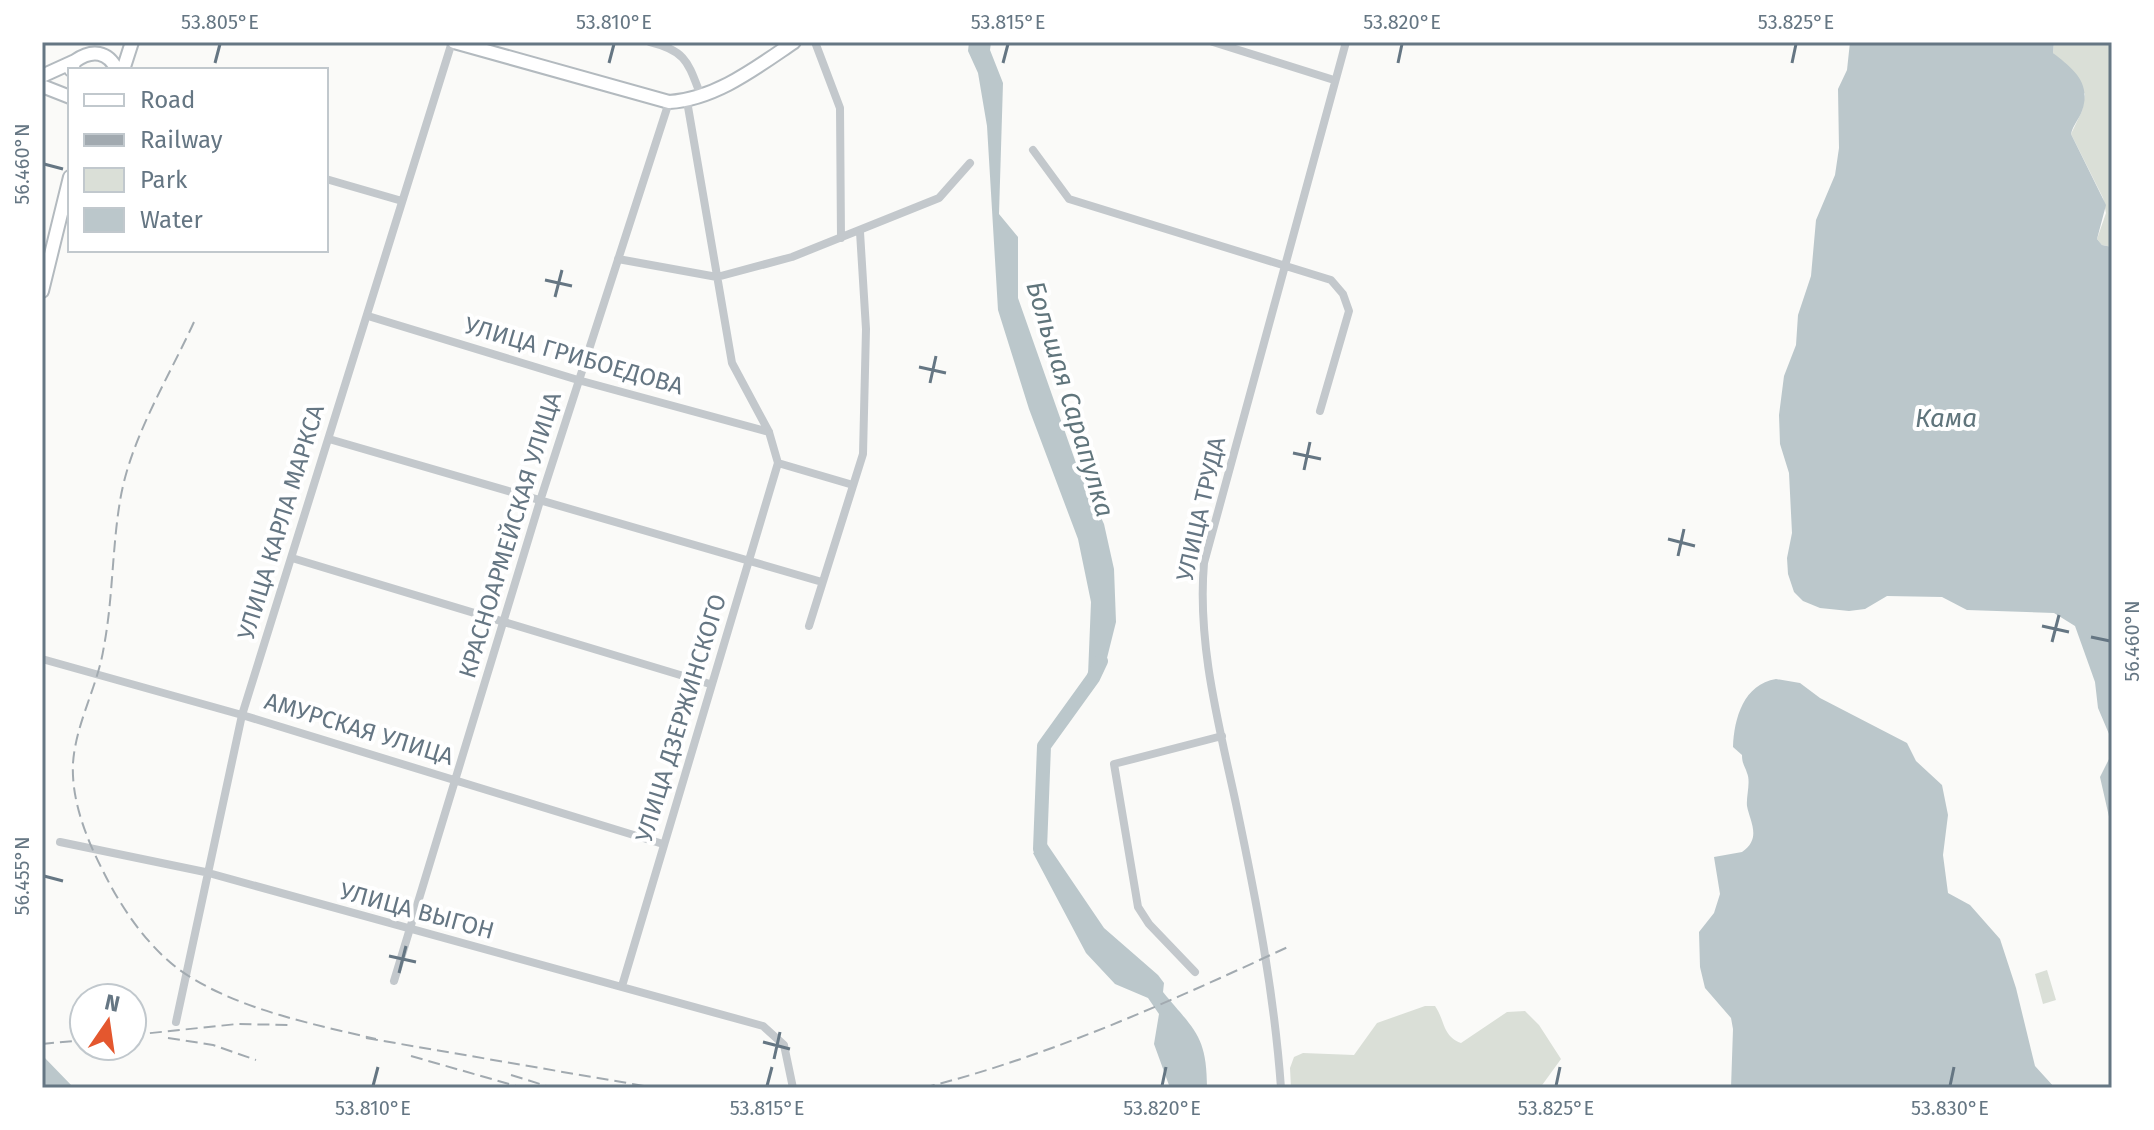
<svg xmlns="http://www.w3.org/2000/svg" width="2154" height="1130" viewBox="0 0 2154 1130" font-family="'Fira Sans',sans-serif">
  <rect width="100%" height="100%" fill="#fafaf8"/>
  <path fill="#dadfd7" d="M2054,42H2112V247L2102,245L2097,239L2106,213L2103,198L2071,134L2082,111L2085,94L2053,53Z
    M2047,970L2056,1000L2043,1004L2035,974Z
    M1425,1006H1435C1445,1020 1442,1036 1461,1043L1507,1012L1525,1011L1539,1025L1561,1059L1540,1088H1291L1290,1068L1294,1057L1303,1053L1354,1055L1377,1023Z"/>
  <path fill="#bbc7cb" d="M969,42H991L990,50L1003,83L999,214L1018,237V298L1077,466L1104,524L1114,569L1116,622L1106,662L1095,680L1088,675L1091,602L1078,539L1029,409L998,310L987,126L978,73L968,51Z
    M1850,42H2054L2053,53C2072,68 2092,82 2082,111C2079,119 2073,125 2071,134L2106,205L2097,239L2102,245L2112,247V830L2100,777L2110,757L2112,741L2098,708L2095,682L2075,626L2054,613L1967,610L1942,597L1887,596L1865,609L1849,611L1820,608L1803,601L1794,592L1788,574L1787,558L1792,533L1789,473L1780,444L1779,415L1784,376L1796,345L1798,315L1811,276L1816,220L1835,175L1839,148L1838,89L1847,70Z
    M1776,679L1800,683L1820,698L1907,743L1916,761L1942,785L1948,815L1943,855L1948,893L1970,905L2000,939L2016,988L2035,1066L2055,1088H1731L1733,1029L1731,1018L1705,988L1700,967L1699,932L1714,913L1720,894L1714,857L1742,852C1762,838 1750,822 1747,806C1746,796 1751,782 1747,773C1745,766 1742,764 1742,755L1733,747C1734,718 1744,684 1776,679Z
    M1047,844L1104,928L1158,975L1164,983L1163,992C1194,1030 1207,1035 1207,1088H1170L1154,1044L1159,1014L1148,998L1115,984L1086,953L1033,853Z
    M42,1055L74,1088H44Z"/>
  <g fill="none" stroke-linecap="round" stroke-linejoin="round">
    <path stroke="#bbc7cb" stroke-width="14" d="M1050,864L1040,849L1044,746L1093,678L1101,661"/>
    <g stroke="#b3babf" stroke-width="16">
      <path id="secondary" d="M454,42L669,102C716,99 757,67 794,42
        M71,70L75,61C92,49 108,51 117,70
        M123,70L132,42
        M42,76L75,61
        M42,86L70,97
        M42,291L70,177"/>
    </g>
    <path stroke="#c3c8cc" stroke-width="8" d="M650,42C687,51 688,63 701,96
      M815,42L840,108L841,238
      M1213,42L1334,80
      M687,101L732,363L769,432L778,463
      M1033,150L1069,199L1331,280L1343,294L1349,311L1320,411
      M326,179L402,201
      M618,259L717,277L792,257L939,198L970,163
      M368,316L578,380L769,432
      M329,439L822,582
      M778,463L853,485
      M292,558L710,684
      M809,626L863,454L866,329L860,232
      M42,659L242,715L663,844
      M60,842L205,872L763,1026L784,1045L793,1088
      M1195,972L1149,924L1138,907L1114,764L1222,736
      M394,981L540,501L669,102
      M622,986L778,463
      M176,1022L242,715L452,42
      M1281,1088C1274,991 1256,899 1236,804C1219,725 1197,644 1204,563L1346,42"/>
    <use href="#secondary" stroke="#fff" stroke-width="12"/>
    <path stroke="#a2aab0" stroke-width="2" stroke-dasharray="12 6" stroke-linecap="butt" d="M194,322C168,379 130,439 120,501C112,549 113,598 104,646C98,686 76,722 73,763C71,801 87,840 104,873C121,907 146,944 177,968C231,1008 312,1024 376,1039
      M132,1035L237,1024L291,1025
      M168,1038L213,1045L256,1060
      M366,1038L656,1088
      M42,1044L84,1040
      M411,1056L523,1088
      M511,1075L553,1088
      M923,1088C1051,1056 1171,1001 1290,946"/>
  </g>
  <path fill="none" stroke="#657683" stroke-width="3" d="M215,63L220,44M609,63L614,44M1003,63L1008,44M1398,63L1402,44M1792,63L1796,44M44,164L63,169M545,280L572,286M555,297L562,270M919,367L946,373M930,383L936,356M1293,453L1321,459M1304,470L1310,442M1668,539L1695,546M1678,556L1684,529M2042,626L2069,632M2091,637L2110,641M2052,642L2059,615M44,876L63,881M389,956L416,962M399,973L406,946M763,1042L790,1049M774,1059L780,1032M373,1086L378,1067M767,1086L772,1067M1162,1086L1166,1067M1556,1086L1560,1067M1950,1086L1954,1067"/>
  <g text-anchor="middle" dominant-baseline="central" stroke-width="8" stroke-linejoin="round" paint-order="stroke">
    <g font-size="24" fill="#657683" stroke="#fff">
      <text transform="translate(574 356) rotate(16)">УЛИЦА ГРИБОЕДОВА</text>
      <text transform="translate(1201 509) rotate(-77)">УЛИЦА ТРУДА</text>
      <text transform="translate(281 522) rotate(-73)">УЛИЦА КАРЛА МАРКСА</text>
      <text transform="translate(510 535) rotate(-73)">КРАСНОАРМЕЙСКАЯ УЛИЦА</text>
      <text transform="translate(681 718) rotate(-73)">УЛИЦА ДЗЕРЖИНСКОГО</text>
      <text transform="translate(359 729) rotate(17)">АМУРСКАЯ УЛИЦА</text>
      <text transform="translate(417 911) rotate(15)">УЛИЦА ВЫГОН</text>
    </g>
    <g font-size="26" font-style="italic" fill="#60757c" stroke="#fff">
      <text transform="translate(1070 399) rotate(73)">Большая Сарапулка</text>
      <text x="1946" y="418">Кама</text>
    </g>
  </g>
  <rect width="2154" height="1130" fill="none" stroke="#ffffff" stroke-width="88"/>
  <rect x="68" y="68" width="260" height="184" fill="#ffffff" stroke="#c1c8cd" stroke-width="2"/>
  <rect x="84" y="94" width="40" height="12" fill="#ffffff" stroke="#c1c8cd" stroke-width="2"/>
  <text x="140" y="108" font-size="24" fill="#657683">Road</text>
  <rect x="84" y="134" width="40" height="12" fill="#a2aab0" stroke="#c1c8cd" stroke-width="2"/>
  <text x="140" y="148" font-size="24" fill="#657683">Railway</text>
  <rect x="84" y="168" width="40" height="24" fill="#dadfd7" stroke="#c1c8cd" stroke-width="2"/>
  <text x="140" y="188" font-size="24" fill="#657683">Park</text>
  <rect x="84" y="208" width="40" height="24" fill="#bbc7cb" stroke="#c1c8cd" stroke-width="2"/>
  <text x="140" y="228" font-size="24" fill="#657683">Water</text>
  <g transform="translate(108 1022) rotate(13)"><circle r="38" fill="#ffffff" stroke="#c1c8cd" stroke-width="2"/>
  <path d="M0-6L14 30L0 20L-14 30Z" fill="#e4572e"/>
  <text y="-12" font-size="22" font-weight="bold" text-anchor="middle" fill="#657683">N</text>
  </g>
  <rect x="44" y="44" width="2066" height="1042" fill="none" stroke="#657683" stroke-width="3"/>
  <g font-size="20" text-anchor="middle" fill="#657683">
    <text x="220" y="29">53.805°E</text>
    <text x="614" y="29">53.810°E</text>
    <text x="1008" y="29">53.815°E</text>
    <text x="1402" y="29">53.820°E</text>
    <text x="1796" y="29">53.825°E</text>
    <text transform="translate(22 164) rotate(-90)" y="7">56.460°N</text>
    <text transform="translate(2132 641) rotate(-90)" y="7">56.460°N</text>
    <text transform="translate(22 876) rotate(-90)" y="7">56.455°N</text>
    <text x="373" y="1115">53.810°E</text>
    <text x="767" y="1115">53.815°E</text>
    <text x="1162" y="1115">53.820°E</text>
    <text x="1556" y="1115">53.825°E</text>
    <text x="1950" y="1115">53.830°E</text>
  </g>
</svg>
